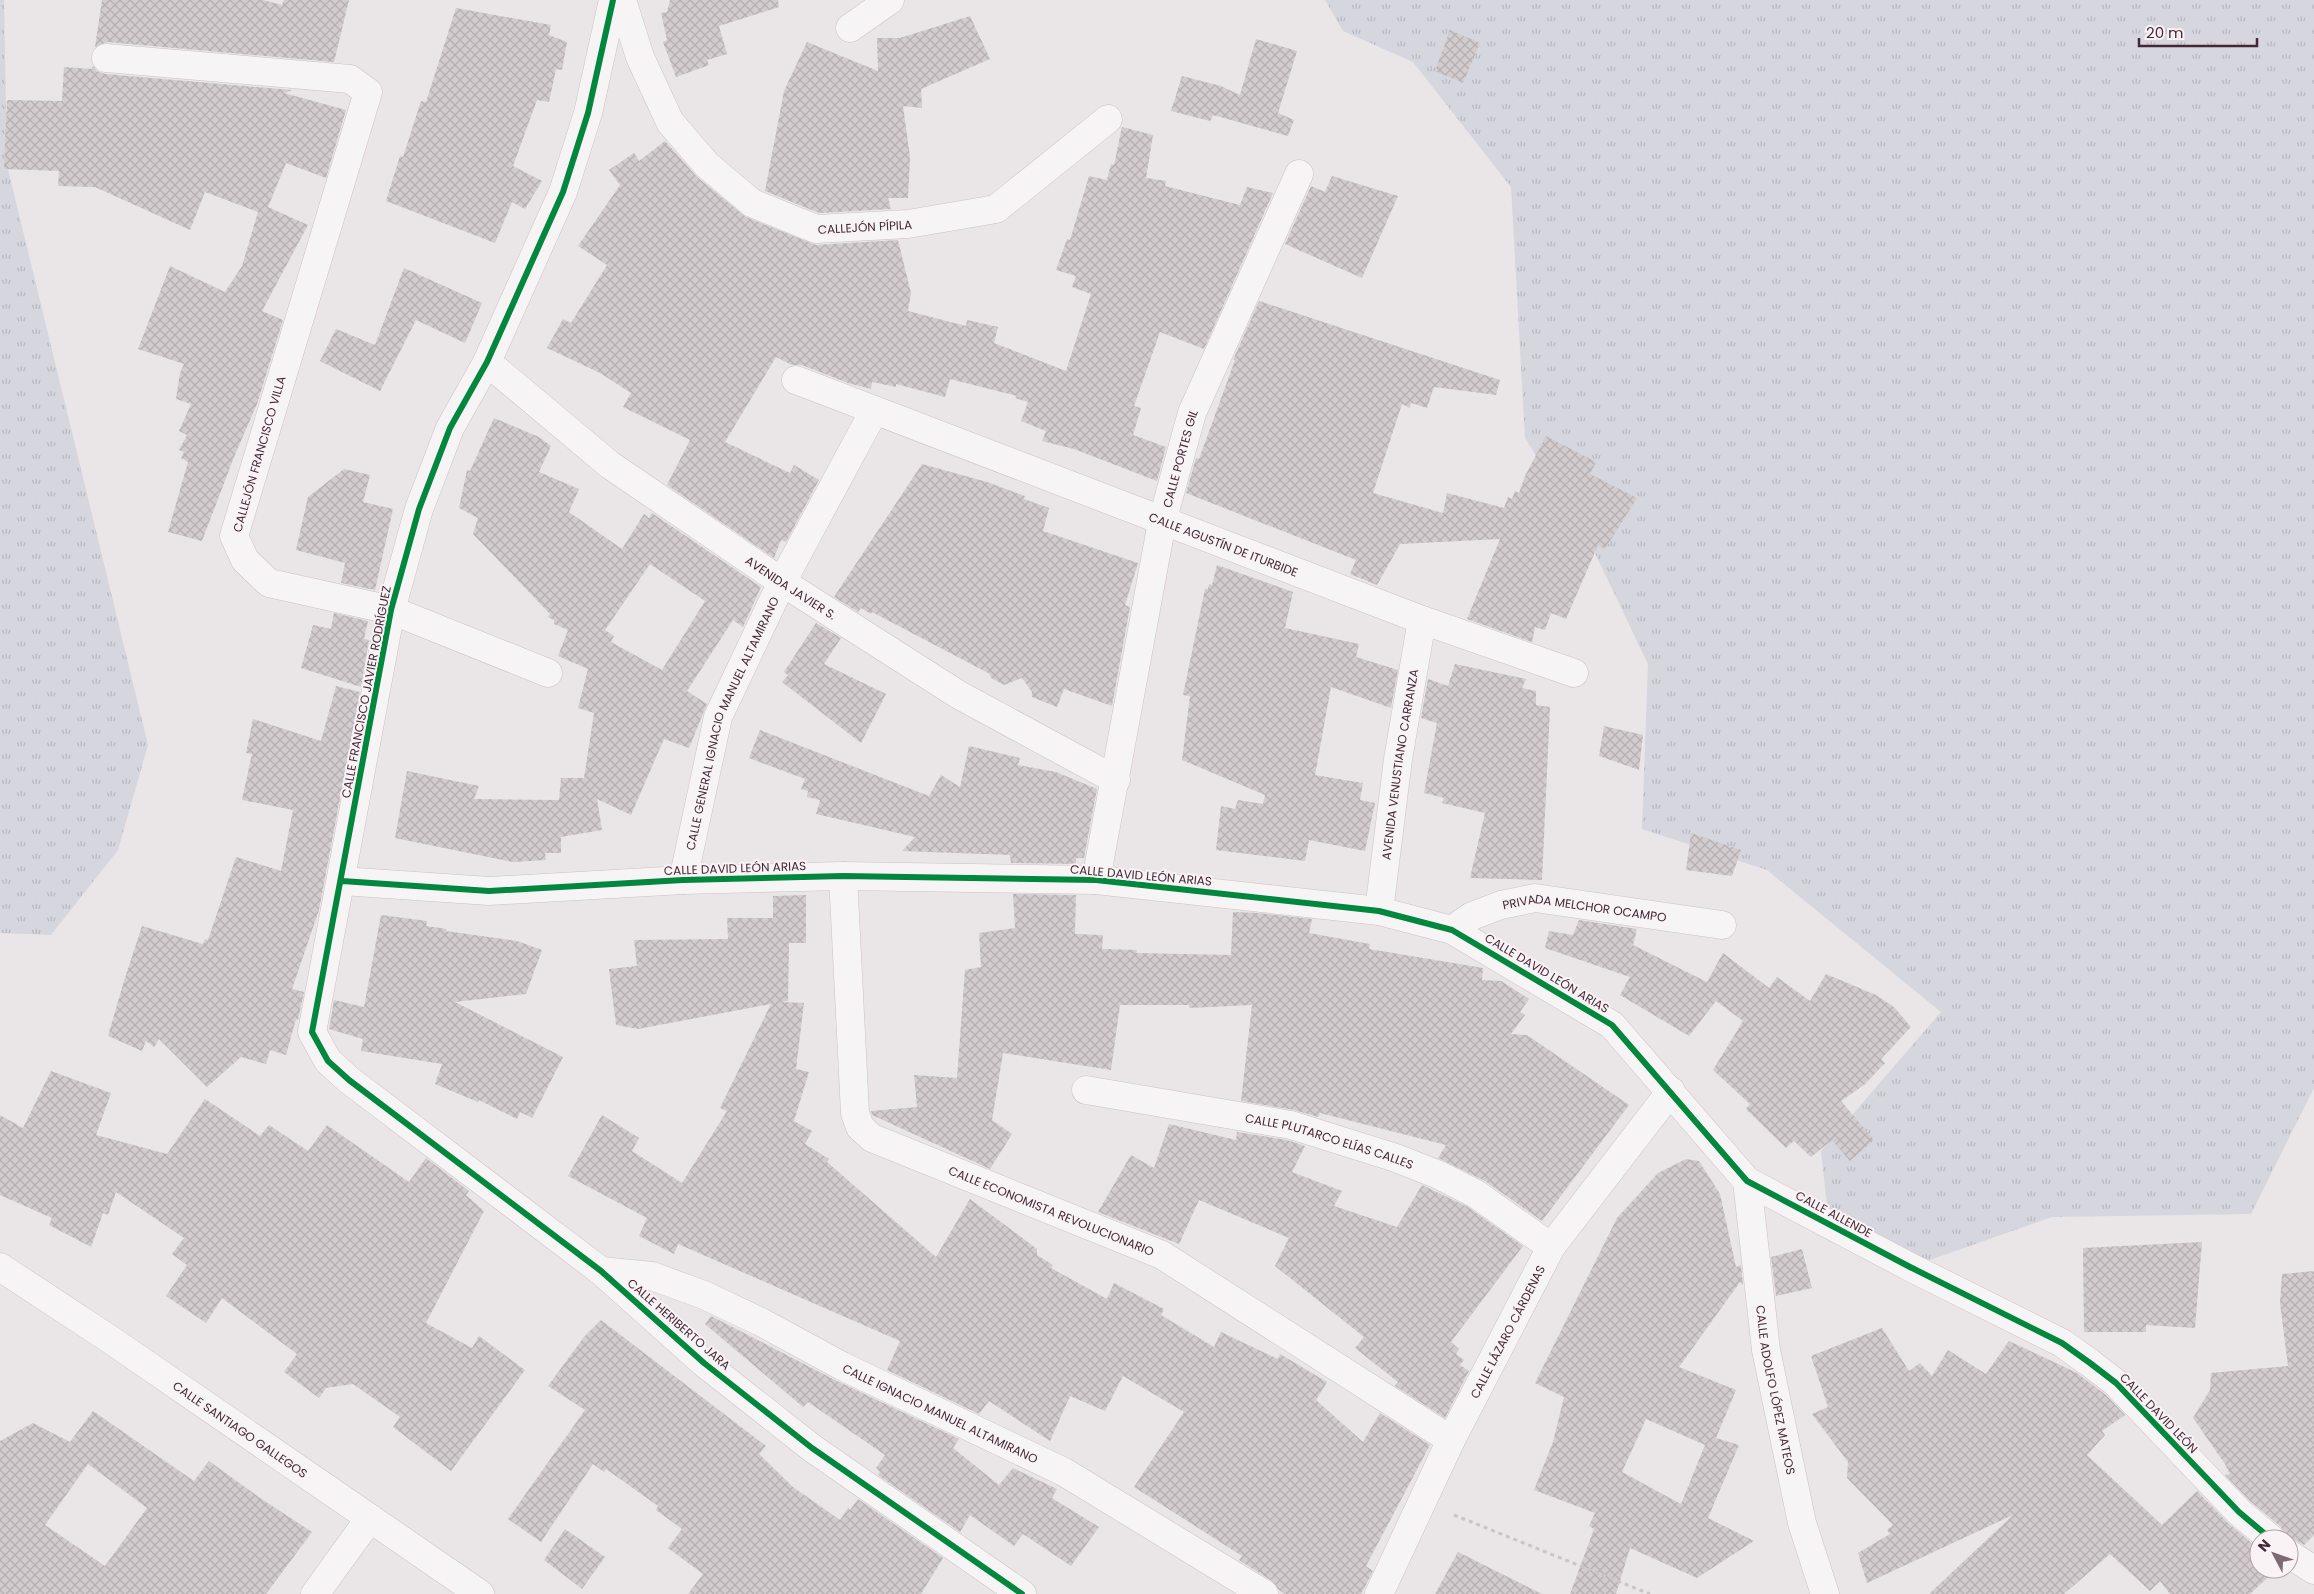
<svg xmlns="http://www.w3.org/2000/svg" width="2314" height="1594" viewBox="0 0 2314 1594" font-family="Poppins,sans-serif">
  <defs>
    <pattern id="grass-tufts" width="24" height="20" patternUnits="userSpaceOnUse" patternTransform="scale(1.25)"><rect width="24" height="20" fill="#d5d6de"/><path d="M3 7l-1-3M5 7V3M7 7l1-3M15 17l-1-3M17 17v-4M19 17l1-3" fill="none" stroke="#b8b8bf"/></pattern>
    <pattern id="building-cross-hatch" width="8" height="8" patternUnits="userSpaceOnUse" patternTransform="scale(1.25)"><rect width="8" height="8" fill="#d2cccf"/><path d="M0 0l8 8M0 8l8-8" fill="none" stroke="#b6afb2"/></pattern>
  </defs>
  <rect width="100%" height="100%" fill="#eae5e7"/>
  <path fill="url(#grass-tufts)" d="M0,0H4L7,165L148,745L118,850L51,935L0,933Z
    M1325,0H2314V1088L2251,1214L2052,1217L1910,1267L1829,1224L1821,1151L1941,1012L1767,870L1642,829L1648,664L1593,549L1525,438L1511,187L1413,62L1343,31Z"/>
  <path fill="url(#building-cross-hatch)" fill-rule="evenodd" d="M102,0H263L282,5L284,0H349L334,62L107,42L95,47Z
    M670,0H778L779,7L719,26L727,54L707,60L709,65L676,77L663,42L667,40L661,13L667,12Z
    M456,8L551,25L549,35L567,42L562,70L556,69L549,102L537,100L513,166L542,181L525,209L512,202L495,243L386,201L400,156L403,157L421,101L426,102Z
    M970,16L990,59L921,89L922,108L903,106L910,157L908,198H888L891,209L819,213L765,191L784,91L807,42L878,71L877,38H900Z
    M1450,30L1480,43L1463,83L1435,71Z
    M1256,39L1297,51L1278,113L1294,120L1288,136L1213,115L1210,121L1171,111L1182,76L1221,86L1240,95Z
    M93,66L97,71L105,74L292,90L284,93L346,110L326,178L286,163L268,207L308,225L262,311L283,320L257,404L234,457L202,541L168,532L188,462L181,458L184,452L179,450L187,435L179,431L191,404L176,399L180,373L184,364L138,349L170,266L225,292L242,266L258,212L205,192L190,230L95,187L58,186L59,171L4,169L7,100L62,101L64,67L92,69Z
    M1122,127L1153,135L1146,178L1166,181L1165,186L1240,205L1247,187L1273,193L1204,349L1160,332L1134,406L1141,408L1133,435L1166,447L1157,481L1074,449L1042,441L1046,431L1021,421L1028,402L1015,398L1017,396L950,379L945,397L896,384V387L872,382L871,389L848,383L802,365H792L776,357L725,442L790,473L794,465L819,480L786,542L781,540L774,558L667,485L690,440L623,407L631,393L600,373L547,348L563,319L571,323L607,265L578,246L620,185L609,170L634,153L639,161L665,141L697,177L746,217L816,245L898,240L911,293L908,311L966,326L967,320L998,327L994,343L1066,371L1091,294L1072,287L1076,276L1056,270L1067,239L1070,240L1089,176L1107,180L1111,164L1114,165Z
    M1332,176L1398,196L1362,278L1285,244L1311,186L1325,192Z
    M404,268L482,303L465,343L416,320L380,391L320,361L336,329L375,345Z
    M1259,301L1500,380L1496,395L1434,387L1427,408L1411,403L1410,408L1402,404L1373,493L1443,513L1447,493L1504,508L1508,497L1512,499L1515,491L1519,493L1525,476L1546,436L1596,462L1590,474L1637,498L1605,549L1598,545L1566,619L1551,613L1545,630L1535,627L1532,642L1467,619L1500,539L1400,544L1377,585L1350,574L1356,560L1186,493L1196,458L1199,459L1235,360H1233Z
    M494,418L539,437L551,446L539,472L579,489L569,512L622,549L644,514L649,518L652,513L761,587L743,627L733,620L687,691L707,704L689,748L664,739L631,815L597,799L602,830L561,837V853H545L546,860L513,862L395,838L407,771L479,786L474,799L559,800L561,778H584L594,713L578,708L588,669L558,656L568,630L554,624V620L548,617L550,614L473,534L478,518L459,508L467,470L470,471ZM650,564L705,601L662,670L611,642L614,636L605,630Z
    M922,464L987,482L1025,496L1024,499L1049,508L1043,531L1138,563L1125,605L1130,607L1112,706L1064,689L1057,707L1032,697V692L1022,678L1004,685L991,678L990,674L872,612L871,614L861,608L858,612L834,597Z
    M344,469L370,475L363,502L393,509L375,590L341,583L345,563L296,550L308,497Z
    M1217,565L1293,592L1285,628L1359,644L1356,657L1398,670L1391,708L1331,687L1315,775L1363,783L1360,800L1375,803L1365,851L1309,840L1305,861L1216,850L1221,806L1235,809L1238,800L1263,804L1265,795L1182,760L1190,696L1183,695L1205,589H1208L1209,584L1212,585Z
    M334,613L368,621L364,639L369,640L361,687L301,668L313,625L331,629Z
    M816,623L841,638L824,664L886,694L861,743L782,682L788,675L784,672Z
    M1455,664L1526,679L1522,688L1536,691V705L1550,707L1542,880L1470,878L1485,813L1442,803L1444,798L1424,793L1437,723L1421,718L1428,679L1448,686Z
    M336,686L360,692L319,910L292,989L304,992L298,1020L296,1019L286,1055L270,1050L266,1064L241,1057L207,1087L159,1039L154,1047L146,1041L142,1051L108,1036L124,981L142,926L203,944L205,939L208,940L236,857L281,871L293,810L242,800L252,754L246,753L253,719L321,741Z
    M1604,726L1643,735L1639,770L1599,756Z
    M760,730L929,796L941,775L960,787L969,746L1020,758L1018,765L1056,772L1097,789L1084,858H1076V864L1011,863L1010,855L902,851L915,837L816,814L820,800L807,797L808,791L801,789L805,779L749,758Z
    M1691,833L1741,850L1732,876L1686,870Z
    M1013,894L1076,895L1075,934L1103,935L1102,949L1137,950L1136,953L1231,955L1233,912L1258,913L1312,919L1309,933L1370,944L1369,949L1483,968L1482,980L1501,981L1529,999L1520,1012L1525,1015L1511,1034L1527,1035L1629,1105L1542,1221L1485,1181L1438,1158L1446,1145L1320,1113L1318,1117L1294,1110L1241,1101L1252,1005L1189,1008V1005H1120L1111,1070L1003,1053L992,1120L1012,1134L990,1169L872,1115L871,1111L917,1107L914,1075L957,1078L965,970L981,967L979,933L1015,928Z
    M806,895V943H789L788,1001L781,1002L804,1003L796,1069L809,1072L794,1121L812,1131L805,1144L829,1159L827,1162L936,1257L970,1199L1037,1249V1255L1053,1265L1051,1268L1107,1299L1114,1283L1164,1309L1161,1315L1214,1347L1221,1332L1278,1359L1280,1354L1327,1382L1316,1400L1363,1442L1380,1413L1430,1445L1366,1566L1373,1571L1361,1594H1285L1279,1590L1272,1581L1239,1560L1242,1556L1134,1487L1184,1412L1123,1376L1105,1411L1070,1396L1050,1441L989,1401L979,1414L887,1370L900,1341L678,1244L674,1254L639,1236L647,1218L568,1176L602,1115L639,1138L632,1151L682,1183L727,1111L720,1108L771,1004L638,1029L616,1025L609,969L637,966L634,940L728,939L727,918H773V896Z
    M381,915L427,921L426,926L447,929L446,931L517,941L542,950L526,994L455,1002L563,1057L532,1118L520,1112L517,1119L479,1100L478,1102L435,1084L442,1064L361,1051L363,1039L329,1029L334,1000L364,1007Z
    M1579,920L1637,929L1633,945L1707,982L1723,953L1769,988L1777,977L1810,1001L1826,974L1876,995L1894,1007L1911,1027L1881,1059L1885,1063L1864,1085L1841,1101L1874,1140L1850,1161L1832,1140L1811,1157L1794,1141L1786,1148L1746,1109L1750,1104L1713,1070L1743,1021L1716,1001L1689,1036L1620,995L1630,977L1545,948L1549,931L1573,935Z
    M51,1071L111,1093L96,1135L167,1154L205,1099L260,1136L269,1125L308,1151L327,1125L409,1182L426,1158L469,1191L466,1195L484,1211L426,1323L472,1348L479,1336L525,1370L451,1471L393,1427L400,1417L353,1384L326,1388L319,1398L284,1372L297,1354L222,1298L206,1323L166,1296L187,1265L172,1254L184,1238L116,1192L108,1215L103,1213L91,1247L49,1225L52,1218L0,1195V1115L23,1128Z
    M1169,1124L1236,1140L1237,1132L1287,1140L1305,1146L1292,1172L1342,1191L1334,1206L1397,1227L1422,1185L1468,1207L1523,1246L1451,1342L1459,1349L1456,1354L1464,1360L1460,1365L1469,1371L1445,1418L1395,1386L1398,1382L1355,1348L1364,1337L1275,1266L1289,1238L1199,1200L1179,1244L1098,1212L1131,1155L1154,1168Z
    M1686,1159L1699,1161L1720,1194L1736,1267L1741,1265L1743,1285L1740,1282L1679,1367L1736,1390L1716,1438L1739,1445L1708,1518L1754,1541L1697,1578L1630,1548L1616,1594H1570L1594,1529L1589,1526L1595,1513L1534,1490L1553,1442L1564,1397L1535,1383L1617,1218L1658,1173ZM1646,1419L1705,1445L1681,1504L1622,1472Z
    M2202,1242L2195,1328L2146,1325V1332H2084L2083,1248Z
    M1802,1249L1812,1288L1776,1296L1771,1257Z
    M2314,1271V1535L2304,1545L2297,1541L2286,1539L2281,1527L2250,1501L2225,1475L2230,1474L2225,1464L2193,1418L2210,1390L2211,1373L2288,1366L2280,1303L2282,1274Z
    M711,1316L835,1380L959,1439L953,1448L999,1485L1013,1468L1057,1489L1052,1498L1099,1527L1071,1566L1023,1534L1014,1546L970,1515L960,1532L878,1475L880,1472L876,1468L885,1455L808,1402L803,1407L705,1324Z
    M601,1320L766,1446L759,1454L793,1487L840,1520L848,1508L850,1510L858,1499L943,1558L921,1594H688L703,1574L668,1548L682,1529L656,1510L658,1506L606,1469L604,1472L593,1464L541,1542L508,1519L585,1410L548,1386L584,1337Z
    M1882,1328L1909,1371L1920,1363L1932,1376L1948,1350L1986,1374L2009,1341L2077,1373L2106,1395L2125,1415L2102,1431L2105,1435L2087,1455L2162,1525L2197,1491L2228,1523L2259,1549V1569H2277L2250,1594H2170L2160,1581L2150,1591L2110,1554L2064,1594H1929L2013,1515L1867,1583L1858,1553L1890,1534L1887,1530L1893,1525L1847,1478L1848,1462L1812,1414L1828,1407L1811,1356Z
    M93,1411L194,1481L209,1461L260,1498L312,1532L266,1594H0V1441L33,1423L70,1442ZM88,1464L147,1508L105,1566L45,1525Z
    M565,1529L605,1557L582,1589L544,1560Z
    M1458,1552L1542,1594H1435Z"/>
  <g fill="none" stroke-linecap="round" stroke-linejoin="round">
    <g stroke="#c8c3c5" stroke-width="29">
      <g id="minor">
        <path d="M613,0L588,113L563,192L487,362L450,428L419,509L391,610L312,1032L328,1061L349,1080L601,1271L704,1363L812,1448L1022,1594"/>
        <path id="s1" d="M622,0L640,57L670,122L707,165L752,203L816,229L908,224L996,209L1108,119"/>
        <path d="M850,28L890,0"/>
        <path d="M106,58L350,79L368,92L234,536L245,560L269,583L391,610L548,673"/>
        <path id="s2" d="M487,362L610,465L782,582L959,695L1116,780"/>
        <path id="s3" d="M796,380L1422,620L1574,673"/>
        <path id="s4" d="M843,876L855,1113L860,1127L872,1138L1162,1255L1451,1440"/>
        <path id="s5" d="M683,880L718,717L782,582L874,411"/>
        <path id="s6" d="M1096,880L1162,522L1192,413L1299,174"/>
        <path d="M342,881L489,891L683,880L843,876L1096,880L1379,911L1452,930L1612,1025L1747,1181L1910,1267L2062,1343L2090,1363L2116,1383L2239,1512L2271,1539"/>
        <path id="s7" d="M1379,911L1398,759L1422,620"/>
        <path id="s8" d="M1452,930L1472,916L1501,905L1535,898L1722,925"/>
        <path id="s9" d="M1086,1090L1291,1125L1396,1158L1439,1175L1476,1194L1551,1247"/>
        <path id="s10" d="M1747,1181L1766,1350L1802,1523L1825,1594"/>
        <path id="s11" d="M0,1267L111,1340L480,1594"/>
        <path id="s12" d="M601,1271L652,1276L704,1295L761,1322L842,1366L1064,1472L1264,1594"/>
        <path d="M2289,1554L2314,1570"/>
        <path d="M315,1594L370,1518"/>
        <path id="s13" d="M1379,1594L1451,1440L1551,1247L1671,1091"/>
      </g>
    </g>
    <path stroke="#cac3c7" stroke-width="3" stroke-dasharray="4 4" stroke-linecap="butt" d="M1454,1515L1650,1594"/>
    <use href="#minor" stroke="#f7f4f5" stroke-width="28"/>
    <g stroke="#f9f3f6" stroke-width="9">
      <path id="cycleway" d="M613,0L588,113L563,192L487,362L450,428L419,509L391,610L312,1032L328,1061L349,1080L601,1271L704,1363L812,1448L1022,1594
        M342,881L489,891L683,880L843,876L1096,880L1379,911L1452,930L1612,1025L1747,1181L1910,1267L2062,1343L2090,1363L2116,1383L2239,1512L2271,1539"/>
    </g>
    <use href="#cycleway" stroke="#00873e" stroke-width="6"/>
  </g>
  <g text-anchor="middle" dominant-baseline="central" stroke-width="4" stroke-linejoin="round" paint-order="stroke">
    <g font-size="12" fill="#462835" stroke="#f9f3f6">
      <text stroke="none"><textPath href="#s1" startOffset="365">CALLEJÓN PÍPILA</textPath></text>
      <text transform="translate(259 454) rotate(-74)">CALLEJÓN FRANCISCO VILLA</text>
      <text stroke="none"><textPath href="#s6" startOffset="430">CALLE PORTES GIL</textPath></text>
      <text stroke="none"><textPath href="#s3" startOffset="458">CALLE AGUSTÍN DE ITURBIDE</textPath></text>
      <text stroke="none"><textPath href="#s2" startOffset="379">AVENIDA JAVIER S.</textPath></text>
      <text transform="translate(366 692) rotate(-79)">CALLE FRANCISCO JAVIER RODRÍGUEZ</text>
      <text stroke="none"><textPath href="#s5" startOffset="165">CALLE GENERAL IGNACIO MANUEL ALTAMIRANO</textPath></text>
      <text stroke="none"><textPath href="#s7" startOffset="148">AVENIDA VENUSTIANO CARRANZA</textPath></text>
      <text transform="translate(735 868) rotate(-2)">CALLE DAVID LEÓN ARIAS</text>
      <text transform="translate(1141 875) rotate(5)">CALLE DAVID LEÓN ARIAS</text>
      <text stroke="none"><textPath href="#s8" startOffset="140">PRIVADA MELCHOR OCAMPO</textPath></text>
      <text transform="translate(1547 973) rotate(31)">CALLE DAVID LEÓN ARIAS</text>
      <text stroke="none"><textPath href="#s9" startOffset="249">CALLE PLUTARCO ELÍAS CALLES</textPath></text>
      <text stroke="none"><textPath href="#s4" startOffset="462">CALLE ECONOMISTA REVOLUCIONARIO</textPath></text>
      <text transform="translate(1834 1214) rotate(28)">CALLE ALLENDE</text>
      <text transform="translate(679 1324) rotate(41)">CALLE HERIBERTO JARA</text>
      <text stroke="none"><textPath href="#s13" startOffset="292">CALLE LÁZARO CÁRDENAS</textPath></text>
      <text stroke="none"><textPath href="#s10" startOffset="211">CALLE ADOLFO LÓPEZ MATEOS</textPath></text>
      <text stroke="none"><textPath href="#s12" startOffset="371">CALLE IGNACIO MANUEL ALTAMIRANO</textPath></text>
      <text transform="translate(2159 1413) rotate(46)">CALLE DAVID LEÓN</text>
      <text stroke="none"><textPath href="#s11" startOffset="290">CALLE SANTIAGO GALLEGOS</textPath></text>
    </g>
  </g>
  <g transform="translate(2274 1554) rotate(311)"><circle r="24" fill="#f9f3f6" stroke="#b1a2a9"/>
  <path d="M0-4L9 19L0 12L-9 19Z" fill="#7f6a73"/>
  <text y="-8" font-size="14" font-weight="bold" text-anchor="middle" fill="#462835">N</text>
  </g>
  <path d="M2139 38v8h118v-8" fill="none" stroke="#462835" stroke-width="2.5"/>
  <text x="2146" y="38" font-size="15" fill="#462835" stroke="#f9f3f6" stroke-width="4" paint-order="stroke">20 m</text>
</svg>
